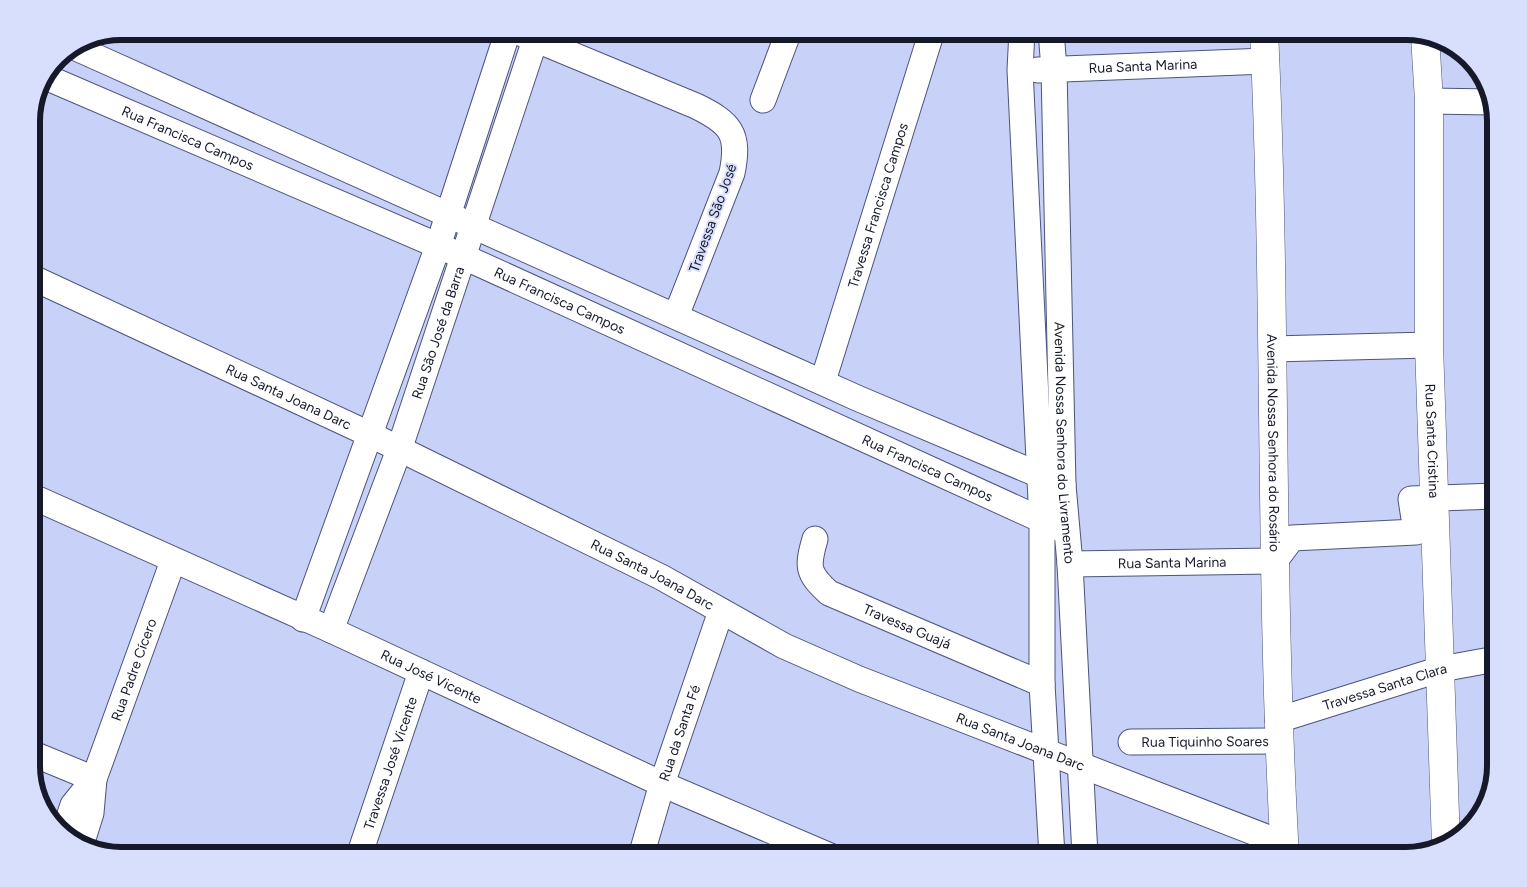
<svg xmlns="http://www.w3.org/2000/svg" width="1527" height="887" viewBox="0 0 1527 887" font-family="Figtree,sans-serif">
  <rect width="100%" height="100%" fill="#c8d1f7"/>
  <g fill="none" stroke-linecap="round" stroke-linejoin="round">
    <g stroke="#4c547d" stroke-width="27">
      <g id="minor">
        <path d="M1022,31L1020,70L1042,521V684L1052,856"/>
        <path id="s1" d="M1051,31L1054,69L1063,485L1070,564L1085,856"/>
        <path d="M520,33L696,106C731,123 740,134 732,173L676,316"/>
        <path d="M74,47L857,398L1063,485"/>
        <path id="s2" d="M1038,70L1266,61"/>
        <path id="s3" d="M48,78L462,256L1066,531"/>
        <path d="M763,100L789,31"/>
        <path d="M1429,101L1492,102"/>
        <path id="s4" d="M31,277L369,434L661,577L784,646L859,679L1284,844"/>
        <path d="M1272,349L1429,345"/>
        <path id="s5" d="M823,381L932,31"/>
        <path id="s6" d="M31,496L331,630L662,784L830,856"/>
        <path id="s7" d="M815,539C807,567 807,573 829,593L1042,684"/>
        <path id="s8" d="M1070,564L1275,561L1292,538L1416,532L1411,499L1496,496"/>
        <path d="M303,619L438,246L508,31"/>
        <path id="s9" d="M331,630L399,450L538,31"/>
        <path id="s10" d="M1278,720L1441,669L1496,659"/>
        <path id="s11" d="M1131,742L1279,741"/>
        <path d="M31,753L94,779"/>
        <path d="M64,832L73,805L94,779"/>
        <path id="s12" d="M81,845L91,813L94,779L173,561"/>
        <path id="s13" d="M359,856L421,672"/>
        <path id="s14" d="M641,856L662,784L721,611"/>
      </g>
    </g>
    <g stroke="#4c547d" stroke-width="29">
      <g id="secondary">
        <path id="s15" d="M1264,31C1277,306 1269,581 1285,856"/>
        <path id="s16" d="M1425,36L1429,101V345L1446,845"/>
      </g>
    </g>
    <use href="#minor" stroke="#fff" stroke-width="25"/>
    <use href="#secondary" stroke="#fff" stroke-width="28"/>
  </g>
  <g text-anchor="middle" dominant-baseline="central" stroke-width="4" stroke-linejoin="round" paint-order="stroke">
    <g font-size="14" fill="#15192a" stroke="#d8dffc">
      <text stroke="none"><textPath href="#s2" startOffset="105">Rua Santa Marina</textPath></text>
      <text stroke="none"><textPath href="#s3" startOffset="152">Rua Francisca Campos</textPath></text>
      <text stroke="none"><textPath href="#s5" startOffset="184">Travessa Francisca Campos</textPath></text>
      <text transform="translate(713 218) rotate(-70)">Travessa São José</text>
      <text stroke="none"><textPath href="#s3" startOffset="558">Rua Francisca Campos</textPath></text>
      <text stroke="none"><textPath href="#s9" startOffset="316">Rua São José da Barra</textPath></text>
      <text stroke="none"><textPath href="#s4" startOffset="284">Rua Santa Joana Darc</textPath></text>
      <text stroke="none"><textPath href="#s16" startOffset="405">Rua Santa Cristina</textPath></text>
      <text stroke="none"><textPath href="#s1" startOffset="412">Avenida Nossa Senhora do Livramento</textPath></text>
      <text stroke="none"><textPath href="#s15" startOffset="412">Avenida Nossa Senhora do Rosário</textPath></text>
      <text stroke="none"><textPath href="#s3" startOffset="962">Rua Francisca Campos</textPath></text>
      <text stroke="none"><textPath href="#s8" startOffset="102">Rua Santa Marina</textPath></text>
      <text stroke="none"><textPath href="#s4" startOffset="689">Rua Santa Joana Darc</textPath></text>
      <text stroke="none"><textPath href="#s7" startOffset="146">Travessa Guajá</textPath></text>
      <text stroke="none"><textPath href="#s12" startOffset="184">Rua Padre Cícero</textPath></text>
      <text stroke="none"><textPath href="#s6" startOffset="439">Rua José Vicente</textPath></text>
      <text stroke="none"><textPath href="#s10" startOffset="112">Travessa Santa Clara</textPath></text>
      <text stroke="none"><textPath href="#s14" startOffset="129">Rua da Santa Fé</textPath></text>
      <text stroke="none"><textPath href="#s4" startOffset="1094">Rua Santa Joana Darc</textPath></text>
      <text stroke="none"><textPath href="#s11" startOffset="74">Rua Tiquinho Soares</textPath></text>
      <text stroke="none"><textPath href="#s13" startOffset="98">Travessa José Vicente</textPath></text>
    </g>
  </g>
  <path d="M0 0H1527V887H0ZM121 40H1406A81 81 0 0 1 1487 121V766A81 81 0 0 1 1406 847H121A81 81 0 0 1 40 766V121A81 81 0 0 1 121 40Z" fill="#d8dffc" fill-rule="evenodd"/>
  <path fill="none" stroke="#15192a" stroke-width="6" d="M121 40H1406A81 81 0 0 1 1487 121V766A81 81 0 0 1 1406 847H121A81 81 0 0 1 40 766V121A81 81 0 0 1 121 40Z"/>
</svg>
